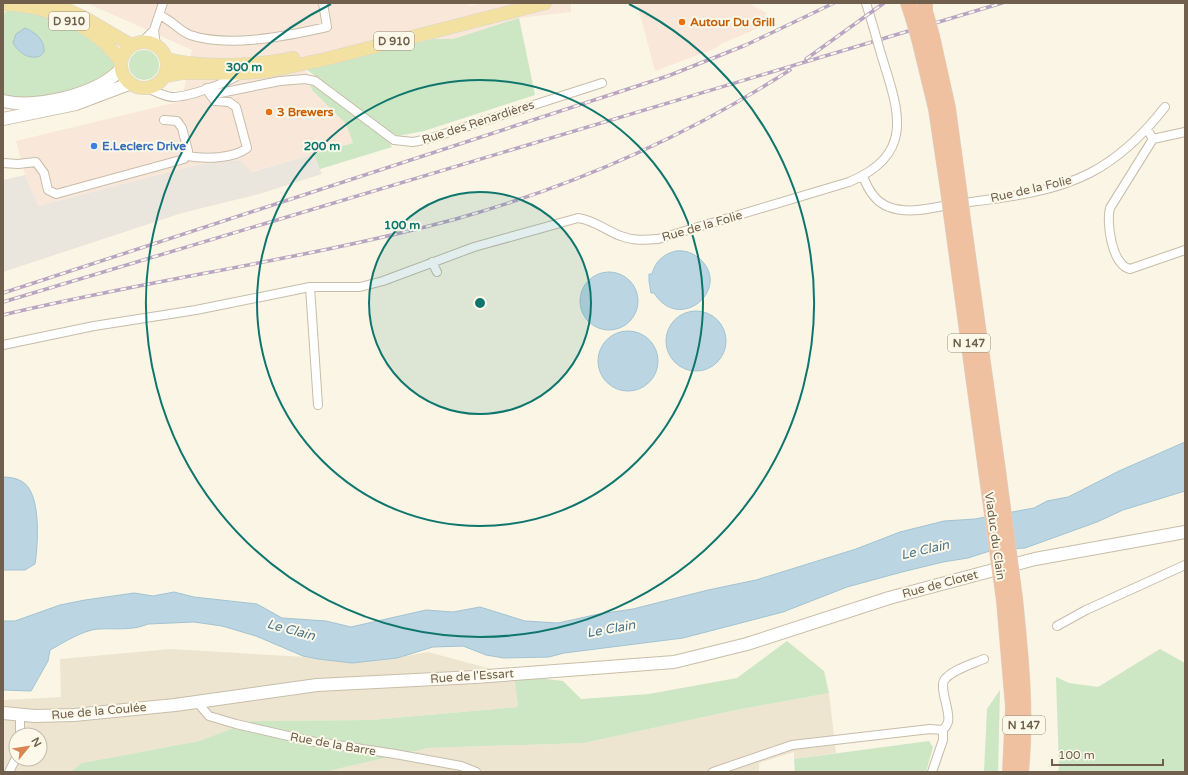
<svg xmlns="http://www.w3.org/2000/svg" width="1188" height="775" viewBox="0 0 1188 775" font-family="'Varela Round',sans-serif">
  <rect width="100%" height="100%" fill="#faf5e4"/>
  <path fill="#eee5d1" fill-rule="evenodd" d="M170,649L376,661L428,652L514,675L518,707L371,720L252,721L199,741L82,763L70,772H3V700L61,697L60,659ZM16,735H40V759H16Z
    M829,693L836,753L794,759V752L759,763V772H324L428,748L584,743L736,710Z"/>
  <path fill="#f9e8d9" d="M87,3H468L469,6L483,3H575L571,4V12L519,18L453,39H433L306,69L312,90L346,124L353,143L251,172L241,161L228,160L192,166L38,206L25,175L16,141L182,101L192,50Z
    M637,3H748L767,13L756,29L723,43L714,49L655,71Z"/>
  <path fill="#eae6de" d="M314,154L322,174L259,194L182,213L3,272V180L25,175L38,206L192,166L228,160L241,161L252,172Z"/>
  <path fill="#cde6c4" d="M14,8C45,15 79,26 103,47C108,51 112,59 115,65L110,76L78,89L49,97H3V13Z
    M519,18L535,95L424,131L398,136L385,129L306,69L433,39H453Z
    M129 65a15 15 0 1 1 30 0a15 15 0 1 1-30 0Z
    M310,83L318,86L389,141L392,147L320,169L314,154L353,143L346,124L312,90Z
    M787,641L824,671L829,693L736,710L584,743L428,748L324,772H70L82,763L199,741L252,721L371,720L518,707L514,675L563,681L581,699L649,694L737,678Z
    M1160,649L1185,663V772H1058L1059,767L1056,677L1069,683L1098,687Z
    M1000,690L998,772H984L987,709Z
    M929,741L933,747L926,772H795L794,759Z"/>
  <path fill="#bbd6e2" stroke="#a2c3d2" d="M25,28C35,32 45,40 44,52L40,56C29,60 19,53 13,43L16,34Z
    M676,251C685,250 694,253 701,260C731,289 680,334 654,293H651L649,281V274H652C655,262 663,254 676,251Z
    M580 301a29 29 0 1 1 58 0a29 29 0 1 1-58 0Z
    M666 341a30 30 0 1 1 60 0a30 30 0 1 1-60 0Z
    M598 361a30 30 0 1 1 60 0a30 30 0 1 1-60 0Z
    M1185,442V491L1123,510L1097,522L1025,548L993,550L968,558L943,562L902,572L847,587L783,612L710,631L683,638L564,653L549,657L504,658L486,655L463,646L433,647L397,658L352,663L318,659L303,656L256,636L222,626L194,622L148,624C132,631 115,628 98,629C83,630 63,643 50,650L48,661L31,691L3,690V621H15L60,605L85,600L134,593L153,596L174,592L194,597L257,604L282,618L326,621L351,627L426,610L453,612L480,607L525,621L558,623L599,614L633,609L708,590L756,580L856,549L900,532L944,521L975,519L1034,508L1047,501L1068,497L1080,491L1119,471Z
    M3,477C9,477 16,478 21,481C42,491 38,545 35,564L25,570H3Z"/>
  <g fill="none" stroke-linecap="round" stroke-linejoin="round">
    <g stroke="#c8bcaa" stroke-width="10">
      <path id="street" d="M866,3L873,26
        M159,15C172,20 179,31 190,35C229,48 287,36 327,27L323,3
        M142,42L154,30
        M156,46L154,30L163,3
        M207,88L209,93L215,94L280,81L305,79L315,81L394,140L413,142L428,139L602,83
        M149,89C157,92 165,97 173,97C189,97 229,82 242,73
        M1147,129L1153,139L1185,132
        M1153,139L1110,208C1106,223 1112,265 1130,269L1185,250
        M187,156C205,159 233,159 247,148L236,107L229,102L215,101L209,93
        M3,163L18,164L36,162L44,173L48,190L56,194L184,159L188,151L182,128L177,121L164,120
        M863,176C868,190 875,202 889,207C910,215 934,207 955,204C1000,198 1049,194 1090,173C1121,157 1144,134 1165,107
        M432,262L437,272
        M3,345L94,326L196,310L310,287
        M318,405L310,287H360L383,281L474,247L578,218C595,220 606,231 621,236C633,241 645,240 658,239L849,182C917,154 898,109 881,54
        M1057,626L1086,610L1185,565
        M197,702L209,716L236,724L310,741L395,754L461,766L476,772
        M20,715V735
        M9,772L16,758
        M713,772L792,745L930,729L943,730C945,728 947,725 948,722C951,711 938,687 945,679C954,669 972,664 984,659
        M932,772L943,740V730"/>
    </g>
    <g stroke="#cabda8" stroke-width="14">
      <path id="secondary" d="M3,101C36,109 96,95 120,70
        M3,119L76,104L129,84
        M3,713L35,716L74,715L175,705L317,685L475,677L674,662L747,644L889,598L1035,559L1185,532"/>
    </g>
    <g stroke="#dad5d0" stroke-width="14">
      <path id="primary" d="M52,3L85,18L131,45
        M5,4C46,5 97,26 120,61
        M121 65a23 23 0 1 1 46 0a23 23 0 1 1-46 0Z
        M166,59C202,68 257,66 293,58
        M165,76L181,73H242L269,71L326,59L545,3"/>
    </g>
    <g stroke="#dad5d0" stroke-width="16">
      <path id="highway" d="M908,3L913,18
        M925,11V3
        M932,36L948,108L960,196
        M919,39L936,109L949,197
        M962,212L998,470
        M951,214L986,471
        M1015,598C1021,656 1027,714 1021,772
        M1004,601L1013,707L1010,772"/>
    </g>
    <use href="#street" stroke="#fff" stroke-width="8"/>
    <use href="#secondary" stroke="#fff" stroke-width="12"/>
    <use href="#primary" stroke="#f3e1a2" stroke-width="13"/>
    <use href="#highway" stroke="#efc1a1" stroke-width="15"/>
    <g stroke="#b9a4c2" stroke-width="3.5">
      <path id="rail" d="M806,59L884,3
        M3,293L668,76L746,45L834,3
        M3,302L1002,3
        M3,315C153,279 307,259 456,219C573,186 687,136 790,70"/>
    </g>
    <use href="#rail" stroke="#fdf9ea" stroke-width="2" stroke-dasharray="6" stroke-linecap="butt"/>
    <g stroke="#c8bcaa" stroke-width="10" stroke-linecap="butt">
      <path id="street-bridge" d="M873,26L881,54"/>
    </g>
    <g stroke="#dad5d0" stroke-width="16" stroke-linecap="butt">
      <path id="highway-bridge" d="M926,14L932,36
        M913,18L919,39
        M960,196L962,212
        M949,197L951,214
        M998,470L1015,598
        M986,471L1004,601"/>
    </g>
    <use href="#street-bridge" stroke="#fff" stroke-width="8"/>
    <use href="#highway-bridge" stroke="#efc1a1" stroke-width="15"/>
  </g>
  <circle cx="480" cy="303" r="111" fill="#0f766e" fill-opacity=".12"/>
  <g fill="none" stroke="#0f766e" stroke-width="2">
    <circle cx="480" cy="303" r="111"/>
    <circle cx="480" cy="303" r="223"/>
    <path d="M629 4A334 334 0 1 1 331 4"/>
  </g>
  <g fill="#e8710a" stroke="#fdf9ea" stroke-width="1.5">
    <circle cx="682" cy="22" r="4"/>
    <circle cx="269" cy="112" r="4"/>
  </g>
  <circle fill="#3f7fe0" stroke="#fdf9ea" stroke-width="1.5" cx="94" cy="146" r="4"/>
  <g text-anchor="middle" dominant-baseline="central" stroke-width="4" stroke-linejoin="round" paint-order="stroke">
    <g fill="#fdf9ea" stroke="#9a8d7b" stroke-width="1">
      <rect x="49" y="12" width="40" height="18" rx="3"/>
      <rect x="374" y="32" width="40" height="18" rx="3"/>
      <rect x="948" y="334" width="42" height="18" rx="3"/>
      <rect x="1003" y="716" width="42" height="18" rx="3"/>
    </g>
    <g font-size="11" font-weight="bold" fill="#705f4c">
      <text x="69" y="21">D 910</text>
      <text x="394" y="41">D 910</text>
      <text x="969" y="343">N 147</text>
      <text x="1024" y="725">N 147</text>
    </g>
    <g font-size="12" font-weight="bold" fill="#c56008" stroke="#fdf9ea" text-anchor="start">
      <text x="690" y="22">Autour Du Grill</text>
      <text x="277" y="112">3 Brewers</text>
    </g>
    <g font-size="12" fill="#705f4c" stroke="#fdf9ea">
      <text transform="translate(478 122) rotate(-18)">Rue des Renardières</text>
      <text transform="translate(1031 189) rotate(-13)">Rue de la Folie</text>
      <text transform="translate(702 226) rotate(-16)">Rue de la Folie</text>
      <text transform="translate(995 536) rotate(82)">Viaduc du Clain</text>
      <text transform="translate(940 584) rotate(-15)">Rue de Clotet</text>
      <text transform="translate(472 676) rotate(-4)">Rue de l'Essart</text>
      <text transform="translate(99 711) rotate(-5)">Rue de la Coulée</text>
      <text transform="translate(333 744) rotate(10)">Rue de la Barre</text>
    </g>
    <g font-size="12" font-weight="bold" fill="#366cbe" stroke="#fdf9ea" text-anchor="start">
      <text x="102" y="146">E.Leclerc Drive</text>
    </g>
    <g font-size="13" font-style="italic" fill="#4c7589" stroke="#fdf9ea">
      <text transform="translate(925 550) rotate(-13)">Le Clain</text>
      <text transform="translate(611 629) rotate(-10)">Le Clain</text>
      <text transform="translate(291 630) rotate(15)">Le Clain</text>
    </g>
  </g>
  <circle cx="480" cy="303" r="6" fill="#0f766e" stroke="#fdf9ea" stroke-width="2"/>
  <g font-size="12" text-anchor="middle" font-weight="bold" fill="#0f766e" stroke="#fdf9ea" stroke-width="4" stroke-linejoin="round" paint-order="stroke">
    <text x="244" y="71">300 m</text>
    <text x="322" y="150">200 m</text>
    <text x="402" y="229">100 m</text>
  </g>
  <rect width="1188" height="775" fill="none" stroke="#705f4c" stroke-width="8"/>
  <g transform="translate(28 747) rotate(60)"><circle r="19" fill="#fdf9ea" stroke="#c5bbab"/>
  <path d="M0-3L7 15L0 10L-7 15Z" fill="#d98654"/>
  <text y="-6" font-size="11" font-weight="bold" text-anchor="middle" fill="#705f4c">N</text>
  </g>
  <path d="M1052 759v6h111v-6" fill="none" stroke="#705f4c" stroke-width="2"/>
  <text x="1058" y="759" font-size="12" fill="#705f4c" stroke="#fdf9ea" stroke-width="3" paint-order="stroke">100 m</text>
</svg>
